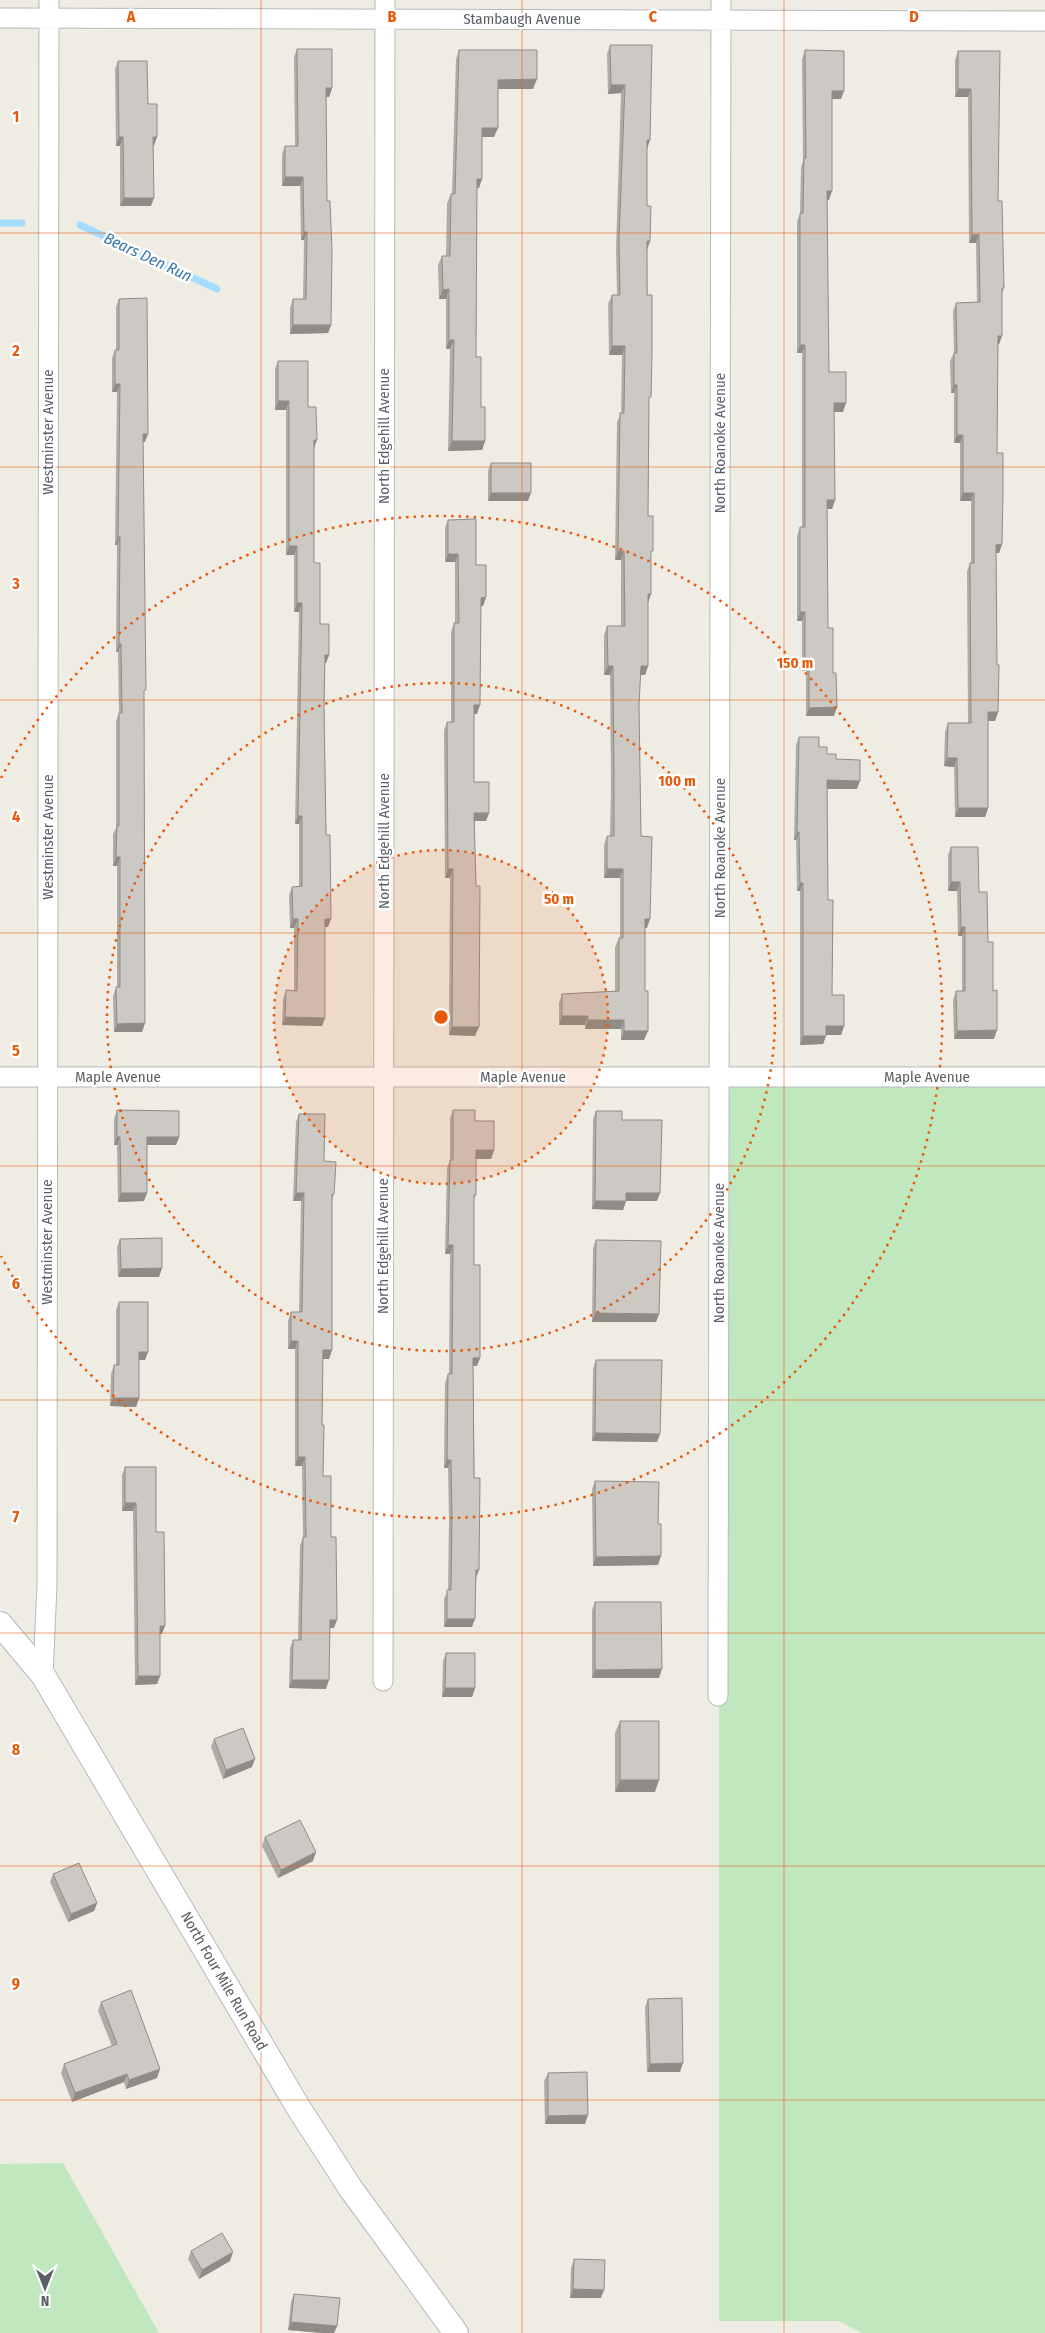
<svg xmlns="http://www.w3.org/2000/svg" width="1045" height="2333" viewBox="0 0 1045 2333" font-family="'Fira Sans Condensed',sans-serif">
  <rect width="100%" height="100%" fill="#efece3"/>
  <path fill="#c1e7bf" d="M719,1077H1045V2333H862L839,2321H719Z
    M63,2163L159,2333H0V2164Z"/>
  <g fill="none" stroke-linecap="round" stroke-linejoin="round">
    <path stroke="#a3dcff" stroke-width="7" d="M0,223H22
      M80,225L217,289"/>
    <g stroke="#b6babe" stroke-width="21">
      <path id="minor" d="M0,18L1045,21
        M0,1077H1045
        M43,1675L47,1585L49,0
        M383,1681L385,0
        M718,1696L721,0"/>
    </g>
    <g stroke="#b6babe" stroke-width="26">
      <path id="tertiary" d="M0,1624L43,1675L298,2107L351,2189L456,2333"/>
    </g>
    <use href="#minor" stroke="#fff" stroke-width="19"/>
    <use href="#tertiary" stroke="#fff" stroke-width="24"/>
  </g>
  <path fill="#afaca8" d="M610,45L647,149V206L650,241L647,249L649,404L648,516L651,556L648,603V666L645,675H640L639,706L641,836L647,928H645L644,1040H621V1029H585V1025H559V1003L562,994L615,991V947L619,938H620V878H604V845L607,836H610L611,785L610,675H604V635L607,626H621V560H615L617,422L621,413L622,355H609L608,304L612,295H617L616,249L621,93L608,94L607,54Z
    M297,49L332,88L329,97H326L327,201L331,325L328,333L290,334V308L293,299H303L304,240H301L300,186H282V154L285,146H295L294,57Z
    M459,50L533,89H498L494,137H482L479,188H477L476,357L485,441L482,450L448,451L450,349H446V299H439L438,265L442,256H446L447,203L451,194H452L456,59Z
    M805,50L841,99H832L829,200H827L829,372L843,412H834L835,500L832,509H827L828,628L834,716H806V671H802V621H797V536L800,527H802V353H797V221L800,214L801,167L803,161L802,59Z
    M958,51H1000L998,201L1004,288L1002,294V336L999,344H998L997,453L1002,544L999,553H996L997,665L998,712L995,721H988V808L985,817H955L954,767L944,766L945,732L948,723H968L967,571L970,563H971V501H960V443H954V393H951L950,361L954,353L953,311L956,303L977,302L976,243H969L968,97H955V60Z
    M118,61L148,104L157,137L153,146L151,206H120V146H116L115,69Z
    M119,299L145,442H143L145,1023L142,1032H114L113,996L116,987H117V866H113V834L116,828V721L119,713L118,652H116L117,545H115L117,392H112V358L115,350H116V307Z
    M278,361L308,407L314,448V563L320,624L329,655L326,663H325L324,706L328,927H325L322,1026L282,1025L283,999L286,990L294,991V928H290L289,895L292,887H299V824H295L299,612H294V555H286V410H275V369Z
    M491,463L528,501H488V471Z
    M448,520L476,565L486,597L483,606H481L477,714H474V782L489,813L486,821H475V1036L449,1035L450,878H445L444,730L447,722H451V632L454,623H455V562H445V528Z
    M799,737L819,747L827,754L836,759L857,789H827L828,900L832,995L844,1026L841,1035H826L823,1044L800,1045V891H797L796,840H794L796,745Z
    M951,847L979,892L988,942L993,991L994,1039H954L953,1000L956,991H962V936H958L957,891H948V855Z
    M117,1110L179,1137L176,1145H147L144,1201L118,1202L117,1145H114V1119Z
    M453,1110L475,1121L494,1150L491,1159H476V1195L474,1199V1265L480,1358L477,1366H473L476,1578L472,1627H444V1599L448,1590L449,1521L448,1468H444L445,1383L448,1374H449L450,1254H445L447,1168L450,1160V1118Z
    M596,1111L622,1120L657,1201H626L623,1210L592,1209L593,1119Z
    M299,1114L324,1161L334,1194L332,1202V1350L329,1359H323L322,1425L323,1476L331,1537L334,1628H330L326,1689L289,1688L290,1648L293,1640H298L300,1545L303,1538L302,1466H295V1349H288V1321L291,1312H299L301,1201H293L296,1122Z
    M120,1239L162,1268L159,1277H118L117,1247Z
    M596,1240L659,1314L656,1322H592L593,1248Z
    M119,1302L145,1360H139V1398L136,1407L110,1406L111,1374L114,1365H116V1310Z
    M596,1360L660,1434L657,1442L592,1441L593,1369Z
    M125,1467L156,1532L162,1634H160V1676L157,1684L135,1685L133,1511H122V1475Z
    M595,1481L658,1565L593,1566L592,1489Z
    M595,1602L659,1678H592V1610Z
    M446,1653L475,1688L472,1697H442L443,1661Z
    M620,1721L655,1792H615V1733Z
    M214,1739L252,1767L223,1779L211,1747Z
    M265,1837L313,1861L278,1878L262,1846Z
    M53,1874L97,1903L94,1911L68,1922L50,1882Z
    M648,1999L680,2072H647L645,2007Z
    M101,2002L157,2078L126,2089L124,2082L72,2102L61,2073L64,2064L112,2046L98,2011Z
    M548,2073L585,2124H545L544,2081Z
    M191,2251L230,2261L199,2279L188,2259Z
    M574,2259L601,2298H570L571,2268Z
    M294,2294L337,2326L334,2333H323L288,2330L291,2302Z"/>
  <path fill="#8f8c88" d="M537,79L533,89H494L498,80Z
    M611,85H625L621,93L608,94Z
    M326,88H332L329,97H323Z
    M958,89H971L968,97H955Z
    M832,91H844L841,99H829Z
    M482,128H498L494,137H479Z
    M119,137H123L120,146H116Z
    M153,137H157L154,146H150Z
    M647,140H650L647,149H643Z
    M285,177H303L300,186H282Z
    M477,179H482L479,188H473Z
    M827,191H832L829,200L824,199Z
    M124,198H154L151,206H120Z
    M304,232H307L304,240H301Z
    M979,234L976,243H969L972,235Z
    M647,241H650L647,250Z
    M449,289L446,299H439L443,290Z
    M293,325H331L328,333L290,334Z
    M998,336H1002L999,344H995Z
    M449,340H454L450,349H446Z
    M800,345H805L802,353H797Z
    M612,346H625L622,355H609Z
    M115,384H120L117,392H112Z
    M954,385H957L954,393H951Z
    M278,401H289L286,410H275Z
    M834,403H846L843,412H830Z
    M143,434H148L145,442H140Z
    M957,435H963L960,443H954Z
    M314,440H317L314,448Z
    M452,441H485L482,450L448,451Z
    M491,493H531L528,501H488Z
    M963,493H974L971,501H960Z
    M827,500H835L832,509H824Z
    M118,537H120L117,545H115Z
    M1002,544L999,553H993L996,545Z
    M289,546H297L294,555H286Z
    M618,551H624L621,560H615Z
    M448,554H458L455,562H445Z
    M648,594H651L648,603Z
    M486,597L483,606H478L481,598Z
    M297,603H302L299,612H294Z
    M800,612H805L802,621H797Z
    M119,644H121L118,652H116Z
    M325,655H329L326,663H322Z
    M805,662H809L806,671H802Z
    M608,666H613L610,675H604Z
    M641,666H648L645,675H637Z
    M474,705H480L477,714H471Z
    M837,707L834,716H806L809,708Z
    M988,712H998L995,721H985Z
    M947,758H957L954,767L944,766Z
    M827,780L860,781L857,789H824Z
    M958,808H988L985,817H955Z
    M474,813H489L486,821H471Z
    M298,816H302L299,824H295Z
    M797,832H799L796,840H794Z
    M116,857H120L117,866H113Z
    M448,869H453L450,878H445Z
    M607,869H623L620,878H604Z
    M951,882H960L957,891H948Z
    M800,883H803L800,891H797Z
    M293,919H298L294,928H290Z
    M325,919H331L328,927H322Z
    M645,919H650L647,928H641Z
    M961,927H965L962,936H958Z
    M562,1016H588L585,1025H559Z
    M285,1017L325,1018L322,1026L282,1025Z
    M588,1020H624L621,1029H585Z
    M145,1023L142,1032H114L117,1024Z
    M826,1026H844L841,1035H823Z
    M452,1027H479L475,1036L449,1035Z
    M997,1030L994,1039H954L957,1031Z
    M624,1031H648L644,1040H621Z
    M803,1036H826L823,1044L800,1045Z
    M117,1137H120L117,1145H114Z
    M147,1137H179L176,1145H144Z
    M476,1150H494L491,1159H473Z
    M121,1193H147L144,1201L118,1202Z
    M296,1193H304L301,1201H293Z
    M626,1193H660L657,1201H623Z
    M595,1201H626L623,1210L592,1209Z
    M448,1245H453L450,1254H445Z
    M162,1268L159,1277H118L121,1269Z
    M595,1313L659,1314L656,1322H592Z
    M291,1341H298L295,1349H288Z
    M323,1350H332L329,1359H320Z
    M139,1352H148L145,1360H136Z
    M473,1358H480L477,1366H470Z
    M113,1398H139L136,1407L110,1406Z
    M595,1433L660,1434L657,1442L592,1441Z
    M298,1457H305L302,1466H295Z
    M447,1460H451L448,1468H444Z
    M125,1503H136L133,1511H122Z
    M661,1556L658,1565L593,1566L596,1557Z
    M476,1570H479L476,1578Z
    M447,1619H475L472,1627H444Z
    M330,1620H337L334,1628H327Z
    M160,1626H165L162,1634H157Z
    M662,1669L659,1678H592L595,1670Z
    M138,1676H160L157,1684L135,1685Z
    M292,1680H329L326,1689L289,1688Z
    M445,1688H475L472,1697H442Z
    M255,1759L252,1767L223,1779L226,1770Z
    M620,1780H659L655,1792H615Z
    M316,1852L313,1861L278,1878L281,1870Z
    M97,1903L94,1911L68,1922L71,1914Z
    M683,2063L680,2072H647L650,2064Z
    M160,2069L157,2078L126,2089L129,2080Z
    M127,2074L124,2082L72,2102L75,2093Z
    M588,2115L585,2124H545L548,2116Z
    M233,2252L230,2261L199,2279L202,2270Z
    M573,2289L604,2290L601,2298H570Z
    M291,2322L337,2326L334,2333H323L288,2330Z"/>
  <path fill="#ccc8c3" stroke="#8f8c88" d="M610,45H652L650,140H647V206H651L650,241H647V295H652V353L651,397H649L648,516H653V551H651V594H648V666H641L639,706L641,836L652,837L650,919H645V991H648V1031H624V1020H588V1016H562V994L619,991V938H623V869H607V836H614V776L613,666H608L607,626H625L624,551H618L620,413H624L625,346H612V295H620L619,240L625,85H611Z
    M297,49H332V88H326L327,201H330L332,251L331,325H293V299H306L307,232H304L303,177H285V146H298Z
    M459,50H537V79L498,80V128H482V179H477L476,357H481V407H485V441H452L454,340H449V289L443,290L442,256H450L451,194H455Z
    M805,50L844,51V91H832V191H827L829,372H846V403H834L835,500H827L828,628H833V673H836L837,707L809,708V662H805V612H800V527H805V345H800V213H803L804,158H806Z
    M958,51H1000L998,201H1002L1004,288H1002V336H998L997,453H1003V493L1002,544L996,545L997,665H999L998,712H988V808H958L957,758H947L948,723H971L970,563H974V493H963V435H957V385H954V353H957L956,303L980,302L979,234L972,235L971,89H958Z
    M118,61H147L148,104H157V137H153L154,198H124L123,137H119Z
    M147,298L148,434H143L146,690H144L145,1023L117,1024L116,987H120V857H116L117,826H119V713H122L121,644H119L120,537H118L120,384H115V350H119V299Z
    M278,361H308V407H316L317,440H314V563H320V624H329V655H325L324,706L326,835H330L331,919H325V1018L285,1017L286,990L297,991L298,919H293L292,887L302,886V816H298L302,603H297V546H289V401H278Z
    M491,463H531V493H491Z
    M476,519V565H486V597L481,598L480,705H474V782H489V813H474L476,886H480L479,1027H452L453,869H448L447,722H454V623H459L458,554H448V520Z
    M799,737H819V747H827V754H836V759L860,760V781L827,780L828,900H833L832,995H844V1026H826V1036H803V883H800L799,832H797Z
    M951,847H978L979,892H987L988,942H993V991L997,990V1030L957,1031L956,991H965V927H961L960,882H951Z
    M117,1110L179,1111V1137H147V1193H121L120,1137H117Z
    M453,1110H475V1121H494V1150H476V1195H474V1265H480V1358H473L474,1478H480L479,1570H476L475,1619H447V1590H451L452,1513L451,1460H447L448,1374H452L453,1245H448L450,1160H453Z
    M596,1111H622V1120H662L660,1193H626V1201H595Z
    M299,1114H325L324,1161L336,1162L334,1194H332V1350H323L322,1425H324L323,1476H331V1537H336L337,1620H330L329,1680H292L293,1640H301L303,1537H306L305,1457H298V1341H291V1312H302L304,1193H296Z
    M162,1238V1268L121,1269L120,1239Z
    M596,1240L661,1241L659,1314L595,1313Z
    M119,1302H148V1352H139V1398H113L114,1365H119Z
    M596,1360H662L660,1434L595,1433Z
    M125,1467H156V1532H164L165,1626H160V1676H138L136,1503H125Z
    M595,1481L659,1482L658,1524H661V1556L596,1557Z
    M595,1602H661L662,1669L595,1670Z
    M446,1653H475V1688H445Z
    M620,1721H659V1780H620Z
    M243,1728L255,1759L226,1770L214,1739Z
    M300,1820L316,1852L281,1870L265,1837Z
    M79,1863L97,1903L71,1914L53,1874Z
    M131,1990L160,2069L129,2080L127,2074L75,2093L64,2064L117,2044L101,2002Z
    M682,1998L683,2063L650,2064L648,1999Z
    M587,2072L588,2115L548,2116V2073Z
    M222,2233L233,2252L202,2270L191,2251Z
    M574,2259L605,2260L604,2290L573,2289Z
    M294,2294L340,2298L337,2326L291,2322Z"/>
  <path fill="none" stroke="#e8590c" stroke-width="1" stroke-opacity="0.55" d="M261,0V2333M522,0V2333M784,0V2333M0,233H1045M0,467H1045M0,700H1045M0,933H1045M0,1166H1045M0,1400H1045M0,1633H1045M0,1866H1045M0,2100H1045"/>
  <circle cx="441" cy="1017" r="167" fill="#e8590c" fill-opacity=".12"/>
  <g fill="none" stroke="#e8590c" stroke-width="2.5" stroke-dasharray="2.5 5">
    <circle cx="441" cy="1017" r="167"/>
    <circle cx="441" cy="1017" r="334"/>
    <path d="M1 778A501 501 0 1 1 1 1256"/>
  </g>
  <g text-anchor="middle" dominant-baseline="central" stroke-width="5" stroke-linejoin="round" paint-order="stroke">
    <g font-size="15" fill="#5b6065" stroke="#fff">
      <text x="522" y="19">Stambaugh Avenue</text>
      <text transform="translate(48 432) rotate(-90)">Westminster Avenue</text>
      <text transform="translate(384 436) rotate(-90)">North Edgehill Avenue</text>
      <text transform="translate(720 443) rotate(-90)">North Roanoke Avenue</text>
      <text transform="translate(48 837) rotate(-90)">Westminster Avenue</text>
      <text transform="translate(384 841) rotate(-90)">North Edgehill Avenue</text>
      <text transform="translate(720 848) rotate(-90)">North Roanoke Avenue</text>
      <text x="118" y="1077">Maple Avenue</text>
      <text x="523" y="1077">Maple Avenue</text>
      <text x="927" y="1077">Maple Avenue</text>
      <text transform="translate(47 1242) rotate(-90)">Westminster Avenue</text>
      <text transform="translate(383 1246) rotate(-90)">North Edgehill Avenue</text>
      <text transform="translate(719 1253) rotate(-90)">North Roanoke Avenue</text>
      <text transform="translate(224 1981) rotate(60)">North Four Mile Run Road</text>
    </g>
    <g font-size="16" font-style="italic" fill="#3a77ac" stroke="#fff">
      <text transform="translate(148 257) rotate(25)">Bears Den Run</text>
    </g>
  </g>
  <g font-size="16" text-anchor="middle" font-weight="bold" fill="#e8590c" stroke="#fff" stroke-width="5" stroke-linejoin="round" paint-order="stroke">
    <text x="131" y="22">A</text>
    <text x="392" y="22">B</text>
    <text x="653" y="22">C</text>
    <text x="914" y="22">D</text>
    <text x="16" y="122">1</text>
    <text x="16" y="356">2</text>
    <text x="16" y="589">3</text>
    <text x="16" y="822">4</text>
    <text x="16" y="1056">5</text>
    <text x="16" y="1289">6</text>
    <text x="16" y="1522">7</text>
    <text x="16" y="1755">8</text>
    <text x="16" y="1989">9</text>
  </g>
  <circle cx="441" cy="1017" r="8" fill="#e8590c" stroke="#fff" stroke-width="2.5"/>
  <g font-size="15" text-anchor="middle" font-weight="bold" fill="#e8590c" stroke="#fff" stroke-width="5" stroke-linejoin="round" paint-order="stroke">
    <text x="795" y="668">150 m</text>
    <text x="677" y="786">100 m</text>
    <text x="559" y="904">50 m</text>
  </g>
  <g transform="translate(45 2288) rotate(180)" stroke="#ffffff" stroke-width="4" paint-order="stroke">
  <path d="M0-4L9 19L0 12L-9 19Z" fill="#5b6065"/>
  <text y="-8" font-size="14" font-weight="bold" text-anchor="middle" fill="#5b6065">N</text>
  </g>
</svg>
